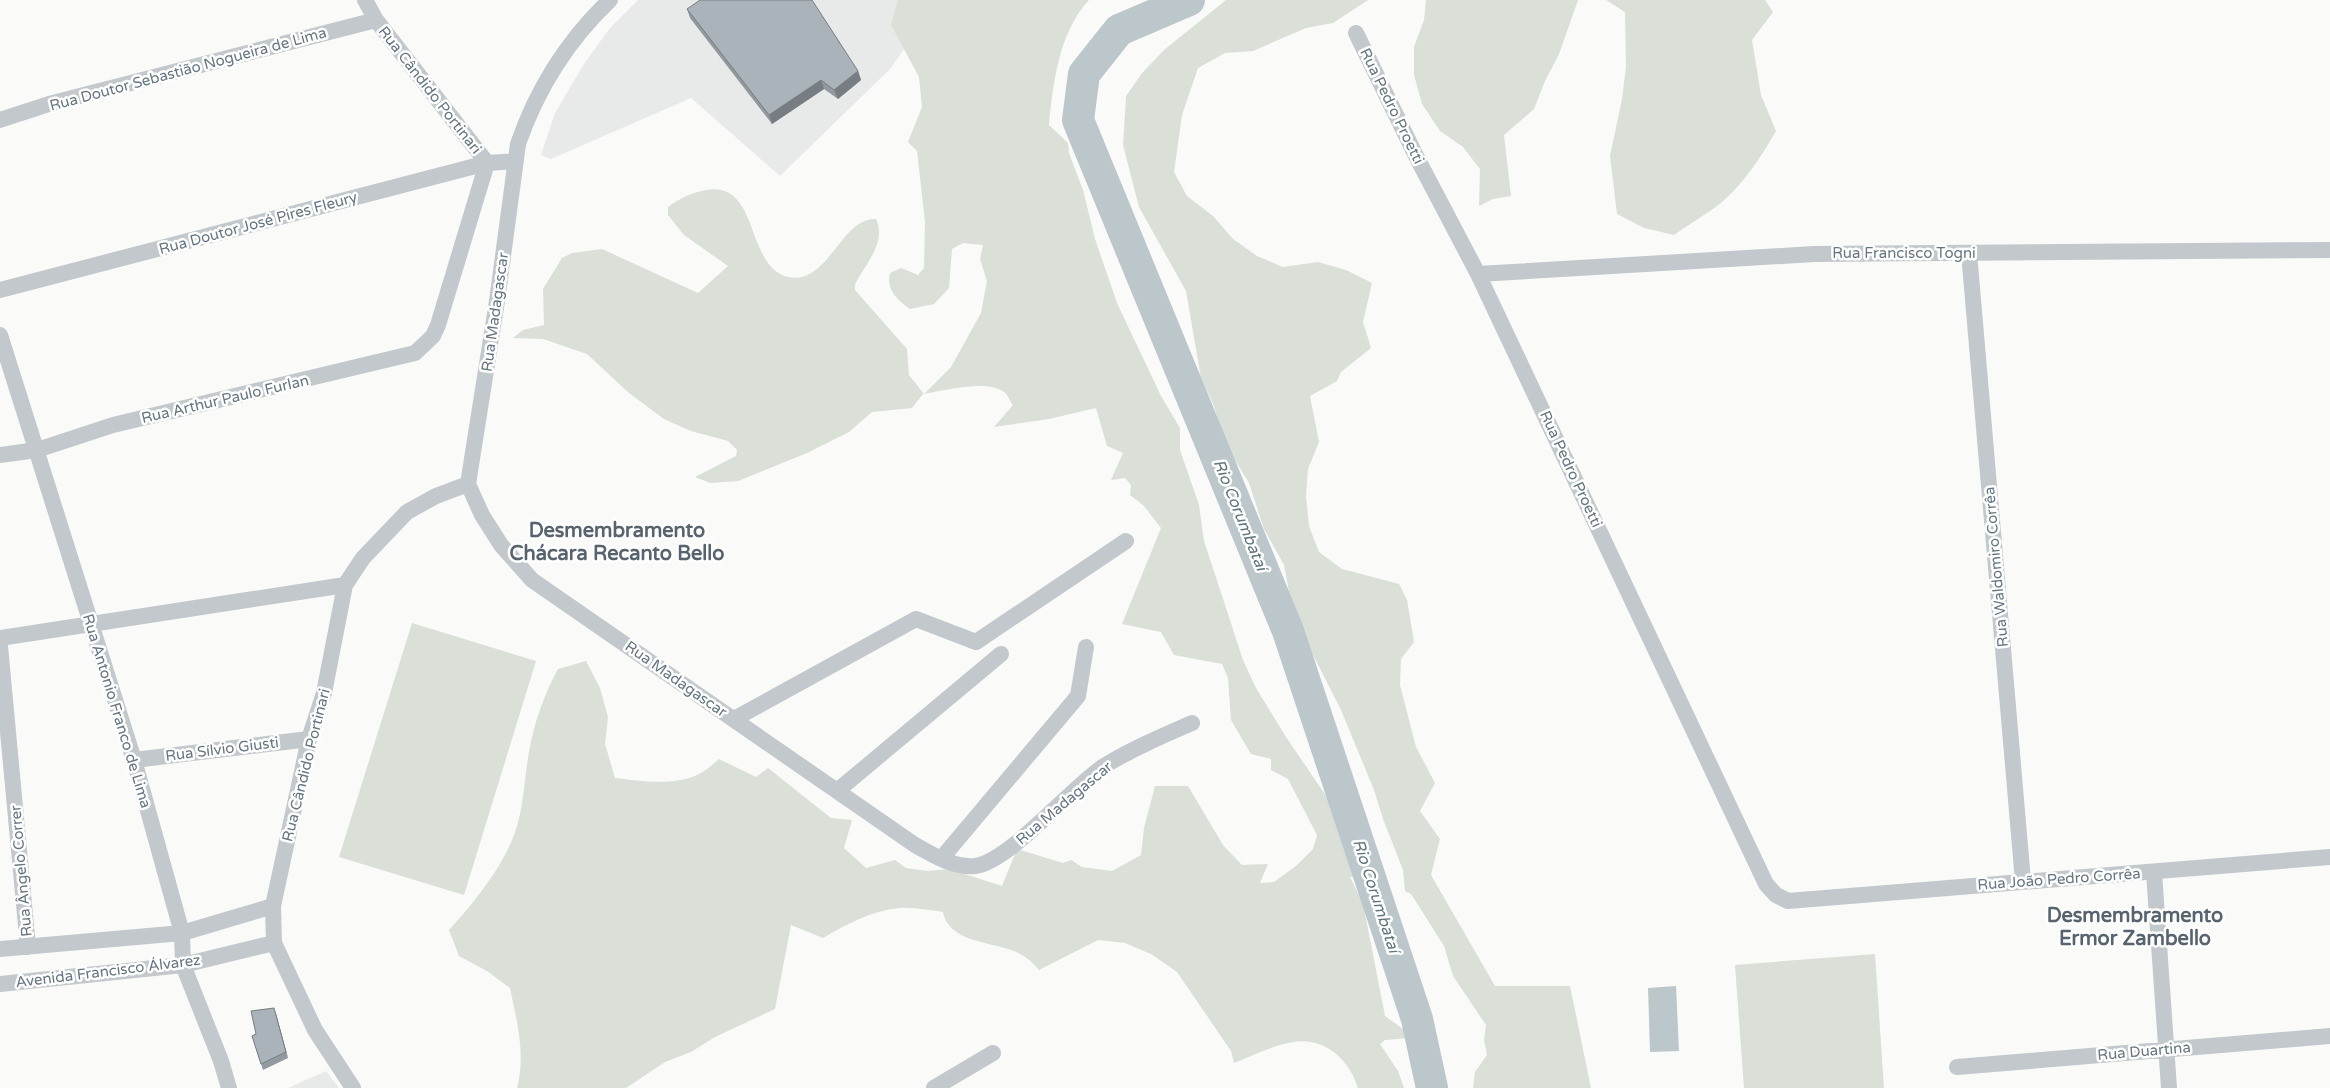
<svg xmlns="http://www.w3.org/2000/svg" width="2330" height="1088" viewBox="0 0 2330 1088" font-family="'Varela Round',sans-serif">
  <rect width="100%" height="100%" fill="#fafaf8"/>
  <path fill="#e8e9e9" d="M638,0H938L890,69L780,176L691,98L551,159L541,155L555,113L584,64L610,28Z
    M326,1071L339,1088H288Z"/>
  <path fill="#dadfd7" d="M898,0H1089C1059,32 1053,83 1049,125L1068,143L1069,153L1083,190L1095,239L1117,303L1161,396L1180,428V450L1199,505L1204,541L1243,660L1256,688L1286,737L1335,809L1343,838L1362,876L1350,877L1363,903L1385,1016L1411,1035L1409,1038L1385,1040L1380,1044L1398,1071L1404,1088H1358C1348,1057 1322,1035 1288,1043C1270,1047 1251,1056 1234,1063L1231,1051L1177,972L1151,954L1125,943L1098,940L1039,970C1032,961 1023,954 1011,950C989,942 948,941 943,912C929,910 913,907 899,908C871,911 847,924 823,938L791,925L775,1009L715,1037L691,1052L665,1062L626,1088H517C526,1054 517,1022 510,988L487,971L459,956L449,930C473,904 502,868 514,835C524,809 524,779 529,752C534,723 544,695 558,669L586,661L600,688L608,717L605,744L615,778C640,781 673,786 697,775C705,772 713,764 719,759L756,777L768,768L831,818L852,820L844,848L866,868L895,860L906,868L927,871L949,869L1002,886L1017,849L1063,863L1071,860L1082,867L1112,871L1141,855L1144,828L1155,786H1188L1223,845L1242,865L1268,864L1260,883L1274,882L1296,866L1313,849L1317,835L1288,779L1271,770V759L1251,754L1231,720L1228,678L1222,664L1174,655L1161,632L1122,624L1161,528L1144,506L1130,495L1131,485L1125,478L1111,480L1123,453L1107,446L1096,408L1049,419L994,427L1013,405C1010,401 1008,395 1004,392C986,379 944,391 923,394L912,408L872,412L849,432L807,453L738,481L710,483L695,477L736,456L737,450L728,441L691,431L664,419L629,393L587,354L543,339L513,338L523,330L544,325L543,289L562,258L572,253L602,249L698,293L728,266L684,235L668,215V207C682,197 691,193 706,190C760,180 745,267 788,277C828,286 841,217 876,219C887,241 866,264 855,284V290L907,349L909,375L924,394L951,367L981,313L987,281L980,259L983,245L963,243L952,249L949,288L934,304L910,309C897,300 886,290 890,273L901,268L918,275L924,268L925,222L917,151L908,142L922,107L919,77L891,25Z
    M1226,0H1368L1333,23L1306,28L1253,51L1225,53L1198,68L1182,115L1174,172L1187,196L1213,216L1233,239L1257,256L1283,267L1318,262L1346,270L1372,283L1363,322L1371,348L1341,372L1337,381L1310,396L1319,442L1308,469L1306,496L1309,526L1319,552L1342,569L1399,584L1407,600L1414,642L1401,659L1400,685L1416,747L1435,783L1420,811L1440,839L1431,875L1495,986H1570L1591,1088H1473L1475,1072L1487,1055L1484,1040L1486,1025L1453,976L1444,946L1411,894L1405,891L1403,870L1383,819L1374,790L1341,710L1312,653L1289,592L1284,565L1264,529L1249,483L1224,442L1214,406L1201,378L1186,291L1139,207L1123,145L1126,96L1143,72L1164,50Z
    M1426,0H1578L1559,54L1545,81L1534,109L1504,135L1511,196L1493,199L1479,206L1480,169L1463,147L1440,131L1422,104L1414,75V47L1424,20Z
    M1606,0H1765L1773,12L1752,40L1761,95L1776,131C1761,157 1745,182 1722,202C1707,214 1689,224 1674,235L1644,228L1617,214L1610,156L1622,99L1626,67L1625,12Z
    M412,623L536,661L464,895L339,857Z
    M1875,954L1884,1088H1744L1735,965Z"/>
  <path fill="#bbc7cb" d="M1676,986L1679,1051L1650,1052L1648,988Z"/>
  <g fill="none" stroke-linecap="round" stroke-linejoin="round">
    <path stroke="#bbc7cb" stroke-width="32" d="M1189,0L1119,30L1084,74L1078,120L1288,631L1417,1019L1432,1088"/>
    <path stroke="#c3c8cc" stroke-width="16" d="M365,0L376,20L487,163
      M610,0C568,40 537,89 518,144L497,301L468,484L482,515L501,545L532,580L915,845C933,855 954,868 975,866C1009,862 1072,787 1104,766C1132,749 1162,736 1192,723
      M1356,33L1416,156L1478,274L1766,884L1776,895L1788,901L2330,857
      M0,120L49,104L376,20
      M1969,253L2023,881
      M1478,274L1814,254L2330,250
      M0,290L487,163L516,161
      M0,335L134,760L182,933L183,965L221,1061L229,1088
      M0,455L37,450L113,425L415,353L433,336L438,325L487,163
      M0,638L345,585
      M0,646L28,947
      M734,719L916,619L976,642L1126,541
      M134,760L309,739
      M837,791L1001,654
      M941,859L1078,696L1086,647
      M2154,873L2169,1088
      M0,949L182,933L273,906
      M0,984L183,965L274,943
      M1957,1067L2330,1036
      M353,1088L315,1030L274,943L273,906L309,739L324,693L345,585L363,558L407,512L436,496L468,484
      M934,1088L993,1053"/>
  </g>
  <path fill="#929a9f" d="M687,9L858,71L861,80L838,99L824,89L772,124L690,18Z
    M276,1014L288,1058L263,1070L252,1036L256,1034Z"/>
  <path fill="#777d82" d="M858,71L861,80L838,99L834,90Z
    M821,80L824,89L772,124L769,115Z
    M274,1008L276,1014L288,1058L286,1052Z"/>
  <path fill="#aab3b9" stroke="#777d82" d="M700,0H812L858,71L834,90L821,80L769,115L687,9Z
    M274,1008L286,1052L261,1064L252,1036L256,1034L251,1011Z"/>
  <g text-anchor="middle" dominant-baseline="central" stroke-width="5" stroke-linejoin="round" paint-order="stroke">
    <g font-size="15" fill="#657683" stroke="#fff">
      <text transform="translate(188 69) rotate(-15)">Rua Doutor Sebastião Nogueira de Lima</text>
      <text transform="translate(430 90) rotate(52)">Rua Cândido Portinari</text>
      <text transform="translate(1392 106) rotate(64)">Rua Pedro Proetti</text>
      <text transform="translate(258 223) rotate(-15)">Rua Doutor José Pires Fleury</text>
      <text x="1904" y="253">Rua Francisco Togni</text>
      <text transform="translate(495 312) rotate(-82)">Rua Madagascar</text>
      <text transform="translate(225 399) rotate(-13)">Rua Arthur Paulo Furlan</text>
      <text transform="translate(1571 469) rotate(65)">Rua Pedro Proetti</text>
      <text transform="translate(1996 567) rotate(-95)">Rua Waldomiro Corrêa</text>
      <text transform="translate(676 679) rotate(35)">Rua Madagascar</text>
      <text transform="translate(117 711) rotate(73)">Rua Antonio Franco de Lima</text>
      <text transform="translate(222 749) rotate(-7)">Rua Sílvio Giusti</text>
      <text transform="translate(306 765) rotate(-76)">Rua Cândido Portinari</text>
      <text transform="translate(1064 803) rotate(-40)">Rua Madagascar</text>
      <text transform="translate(21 871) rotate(-95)">Rua Ângelo Correr</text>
      <text transform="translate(2059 879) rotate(-4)">Rua João Pedro Corrêa</text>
      <text transform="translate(108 971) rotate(-7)">Avenida Francisco Álvarez</text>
      <text transform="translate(2144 1051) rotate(-5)">Rua Duartina</text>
    </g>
    <g font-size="16" font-style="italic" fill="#60757c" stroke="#fff">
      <text transform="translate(1240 515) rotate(68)">Rio Corumbataí</text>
      <text transform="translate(1376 896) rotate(72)">Rio Corumbataí</text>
    </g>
    <g font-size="20" font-weight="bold" fill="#57646e" stroke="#fff">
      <text x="617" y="531">Desmembramento<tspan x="617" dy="23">Chácara Recanto Bello</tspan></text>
      <text x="2135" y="916">Desmembramento<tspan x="2135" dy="23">Ermor Zambello</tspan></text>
    </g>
  </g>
</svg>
